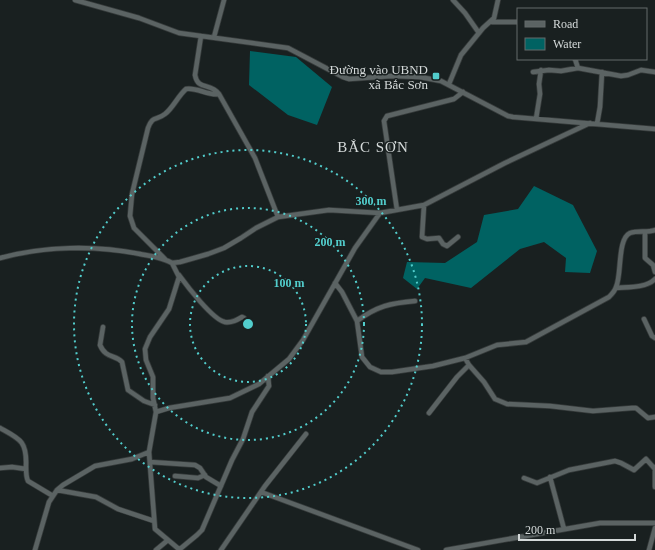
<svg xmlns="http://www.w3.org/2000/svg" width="655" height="550" viewBox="0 0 655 550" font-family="Georgia,serif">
  <rect width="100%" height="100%" fill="#192020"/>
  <path fill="#006262" d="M250,51L296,57L332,87L317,125L288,115L249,85Z
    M534,186L573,205L597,251L590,273L565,272L566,258L544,242L520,249L471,288L425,278L417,289L403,278L407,262L445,263L477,242L484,215L518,209Z"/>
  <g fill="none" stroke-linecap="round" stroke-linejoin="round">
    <g stroke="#363b3b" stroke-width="6">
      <path id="minor" d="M75,0L139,18L179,33L288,48L343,77L349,79L392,76L420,77L441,81L508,116L513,117L655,129
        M453,0L465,13L479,33
        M492,22H518
        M201,36L195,75C198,91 210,82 219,94L255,158L278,217
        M214,37L224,0
        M575,59L578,68
        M533,72L549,70L561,71L578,68L621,76L628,75L641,70L655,72
        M449,84L461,55L483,28L494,18L498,0
        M536,119L540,94L539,84L541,70
        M597,124L600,107L602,72
        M424,205L422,237L427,239L439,238L443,244L447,246L458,237
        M397,210L384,121L387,116L454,99L463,92
        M645,232V258L653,265L655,272
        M0,258C44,246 95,245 140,254C151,256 162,257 172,263L180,262L208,254L224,248L241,238L256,228L278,217L329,210L380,213L424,205L505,163L590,123
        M165,259L134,228L130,216L132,194L148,128C153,115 156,121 165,114C173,108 178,96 186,89C197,87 208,96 219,94
        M179,275C187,286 213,320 225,322C232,323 237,320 242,317L244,318
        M335,283L342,292L357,321L362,357L370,367L381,372H392L433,366L465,358L497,345L526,342L609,297C612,294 615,291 616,287C622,275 617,239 630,233C638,230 647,233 655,230
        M616,288C628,287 646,288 655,279
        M644,319L652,336L655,338
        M357,321C377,306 391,303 415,301
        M103,327L100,345C106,359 115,354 122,362L128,390L144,401L155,405
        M465,358L469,365L484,382L495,399L507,404L550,406L593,411L632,408H636L648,418L655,417
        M156,412L153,398V377L146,360L145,349L150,337L169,309L179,277L172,263
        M429,413L457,377L469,365
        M0,428C20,439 27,441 26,466C26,471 26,477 28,481L53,496
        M150,462L195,465L200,468L206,477L221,486
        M655,467V487
        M0,468L12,467L26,469
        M175,476L198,478L205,475
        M550,477L564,529
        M524,478L537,483L569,470L615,461L621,463L634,470L646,459L655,469
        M57,490L96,497L118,509L154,521
        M261,492L418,550
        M180,549L197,535L202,530L232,460L243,439L252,412L269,386L268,376
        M35,550L49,502L57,490L63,485L95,466L132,459L149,452
        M156,550L168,540
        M180,550L155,529L149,452L156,412L169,408L230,398L259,384L289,359L303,340L355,248L380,213
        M221,550L265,486L306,434
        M446,550L600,523H655
        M649,550L655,528"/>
    </g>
    <use href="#minor" stroke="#5b6363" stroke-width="4.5"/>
  </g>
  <g fill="none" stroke="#52cdcc" stroke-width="2" stroke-dasharray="2 4">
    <circle cx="248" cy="324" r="58"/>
    <circle cx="248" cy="324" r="116"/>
    <circle cx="248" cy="324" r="174"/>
  </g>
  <rect fill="#52cdcc" stroke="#192020" stroke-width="1.5" x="432" y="72" width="8" height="8" rx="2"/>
  <g text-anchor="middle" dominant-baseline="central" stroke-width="3" stroke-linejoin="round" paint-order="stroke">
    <g font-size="13" fill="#d4d9d9" stroke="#192020" text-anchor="end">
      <text x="428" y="69">Đường vào UBND<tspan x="428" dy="15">xã Bắc Sơn</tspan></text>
    </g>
    <g font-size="15" letter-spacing="1" fill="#d4d9d9" stroke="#192020">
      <text x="373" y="147">BẮC SƠN</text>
    </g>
  </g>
  <circle cx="248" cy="324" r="6" fill="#52cdcc" stroke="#192020" stroke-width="2"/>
  <g font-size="12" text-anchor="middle" font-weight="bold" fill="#52cdcc" stroke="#192020" stroke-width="3" stroke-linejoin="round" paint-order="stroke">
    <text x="371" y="205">300 m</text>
    <text x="330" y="246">200 m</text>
    <text x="289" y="287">100 m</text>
  </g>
  <rect x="517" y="8" width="130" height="52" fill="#192020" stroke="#646a6a"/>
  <rect x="525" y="21" width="20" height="6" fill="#5b6363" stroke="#646a6a"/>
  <text x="553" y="28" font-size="12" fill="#d4d9d9">Road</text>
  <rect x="525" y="38" width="20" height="12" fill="#006262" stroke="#646a6a"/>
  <text x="553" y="48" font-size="12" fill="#d4d9d9">Water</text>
  <path d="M519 534v6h116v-6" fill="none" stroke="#d4d9d9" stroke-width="2"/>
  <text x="525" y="534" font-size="12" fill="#d4d9d9" stroke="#192020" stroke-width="3" paint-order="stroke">200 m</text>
</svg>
